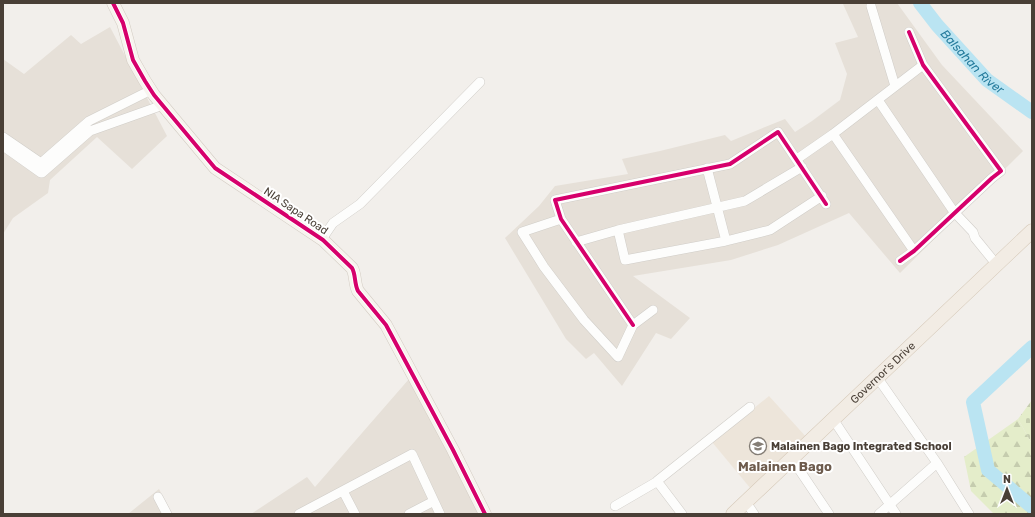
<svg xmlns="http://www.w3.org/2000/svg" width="1035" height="517" viewBox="0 0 1035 517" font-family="Rubik,sans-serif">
  <defs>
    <pattern id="forest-firs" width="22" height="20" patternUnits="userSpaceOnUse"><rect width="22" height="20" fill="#e4edca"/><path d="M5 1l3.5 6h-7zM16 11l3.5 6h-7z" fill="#c5ccae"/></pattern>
    <pattern id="cemetery-stones" width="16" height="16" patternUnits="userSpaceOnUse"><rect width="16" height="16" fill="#e4edca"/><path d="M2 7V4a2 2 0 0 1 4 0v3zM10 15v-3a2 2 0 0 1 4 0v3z" fill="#c5ccae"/></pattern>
  </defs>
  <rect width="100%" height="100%" fill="#f2efeb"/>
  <path fill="#e6e0d8" d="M845,3H897L942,65L1023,151L900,273L849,213L778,245L731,260L633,276L690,318L671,339L656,333L622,386L594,353L586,359L566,339L505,238L539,206L555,186L628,174L622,159L660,151L725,135L731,141L785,119L795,132L812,121L840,100L847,74L835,43L858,37L843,4Z
    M110,27L167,136L132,169L97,137L50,180L48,193L13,218L3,234V59L24,74L71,35L81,44Z
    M409,379L481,514H251L307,477L315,487Z
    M159,489L172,514H128Z"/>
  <path fill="#ede5da" d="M769,396L808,439L751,489L712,442Z"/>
  <path fill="url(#forest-firs)" d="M1018,419L1032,444V514H994L971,491L964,457Z"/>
  <path fill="url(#cemetery-stones)" d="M1032,400V444L1018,419Z"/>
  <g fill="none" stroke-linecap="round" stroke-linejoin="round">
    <g stroke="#bae4f2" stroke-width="14">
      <path id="s1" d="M920,3L937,25L987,80L1032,112"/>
      <path d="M1032,347L973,402L988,470L1032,507"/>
    </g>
    <g stroke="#d0cdc8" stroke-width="10">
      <path id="street" d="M871,6L895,86
        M878,100L954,212L973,232L975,238L997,265
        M833,134L914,251
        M3,137L41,163
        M3,146L41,173H42
        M797,159L833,134L923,65
        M41,163L89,121L151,90
        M707,168L726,241
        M42,173L90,131L163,105
        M561,219L522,232L544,267L584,320L618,357L633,325L653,310
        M618,230L625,260L726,241L770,230L822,196
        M322,239L333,223L360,204L480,82
        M576,242L618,230L745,201L802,167
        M900,261L914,251L992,178L1001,171L923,65L909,32
        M633,325L561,219L555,200L730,164L778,132L826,204
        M877,377L937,463L969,514
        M833,419L896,514
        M792,459L829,514
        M343,491L355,514
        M158,497L167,514
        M746,502L754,514
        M615,506L658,481
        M299,514L412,454L440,514
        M409,514L434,501
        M682,514L657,481L750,407
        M879,514L937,463"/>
    </g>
    <g stroke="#d3ccc3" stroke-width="13">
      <path id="secondary" d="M113,3L123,23L133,60L145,81L154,95L215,168L323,240L352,268C356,275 354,283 358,291L386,325L453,450L485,514"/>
    </g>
    <g stroke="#d5c8b7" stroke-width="15">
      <g id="primary">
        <path id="s2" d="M733,514L1032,231"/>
      </g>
    </g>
    <use href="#street" stroke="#fdfdfc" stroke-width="9"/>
    <use href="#secondary" stroke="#f7f4ef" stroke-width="12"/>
    <use href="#primary" stroke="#f2ece4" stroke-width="14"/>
    <g stroke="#fff" stroke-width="6">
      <path id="cycleway" d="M113,3L123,23L133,60L145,81L154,95L215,168L323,240L352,268C356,275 354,283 358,291L386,325L453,450L485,514
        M900,261L914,251L992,178L1001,171L923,65L909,32
        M633,325L561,219L555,200L730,164L778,132L826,204"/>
    </g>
    <use href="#cycleway" stroke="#d6006c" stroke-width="4"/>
  </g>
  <defs>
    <g id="school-ring" transform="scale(0.9)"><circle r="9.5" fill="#fff" stroke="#847d75" stroke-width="1.5"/><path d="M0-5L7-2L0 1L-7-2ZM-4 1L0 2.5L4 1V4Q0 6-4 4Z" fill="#847d75"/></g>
  </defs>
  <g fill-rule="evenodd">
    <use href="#school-ring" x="758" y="446"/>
  </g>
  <g text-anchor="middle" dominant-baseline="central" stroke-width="4" stroke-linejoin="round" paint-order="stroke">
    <g font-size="11" fill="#493f36" stroke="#fff">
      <text transform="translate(296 211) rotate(34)">NIA Sapa Road</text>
      <text stroke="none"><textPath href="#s2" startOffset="206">Governor's Drive</textPath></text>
    </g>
    <g font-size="11" font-weight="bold" fill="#493f36" stroke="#fff" text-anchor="start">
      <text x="771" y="446">Malainen Bago Integrated School</text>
    </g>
    <g font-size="12" font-style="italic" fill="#237a9b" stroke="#fff">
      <text stroke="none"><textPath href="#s1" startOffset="79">Balsahan River</textPath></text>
    </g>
    <g font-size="13" font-weight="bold" fill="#6d5b4d" stroke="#fff">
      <text x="785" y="466">Malainen Bago</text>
    </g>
  </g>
  <rect width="1035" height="517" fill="none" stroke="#493f36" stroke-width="8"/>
  <g transform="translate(1007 489)" stroke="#ffffff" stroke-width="3" paint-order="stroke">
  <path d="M0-3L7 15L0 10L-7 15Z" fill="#493f36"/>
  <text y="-6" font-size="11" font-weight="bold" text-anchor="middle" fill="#493f36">N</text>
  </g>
</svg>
